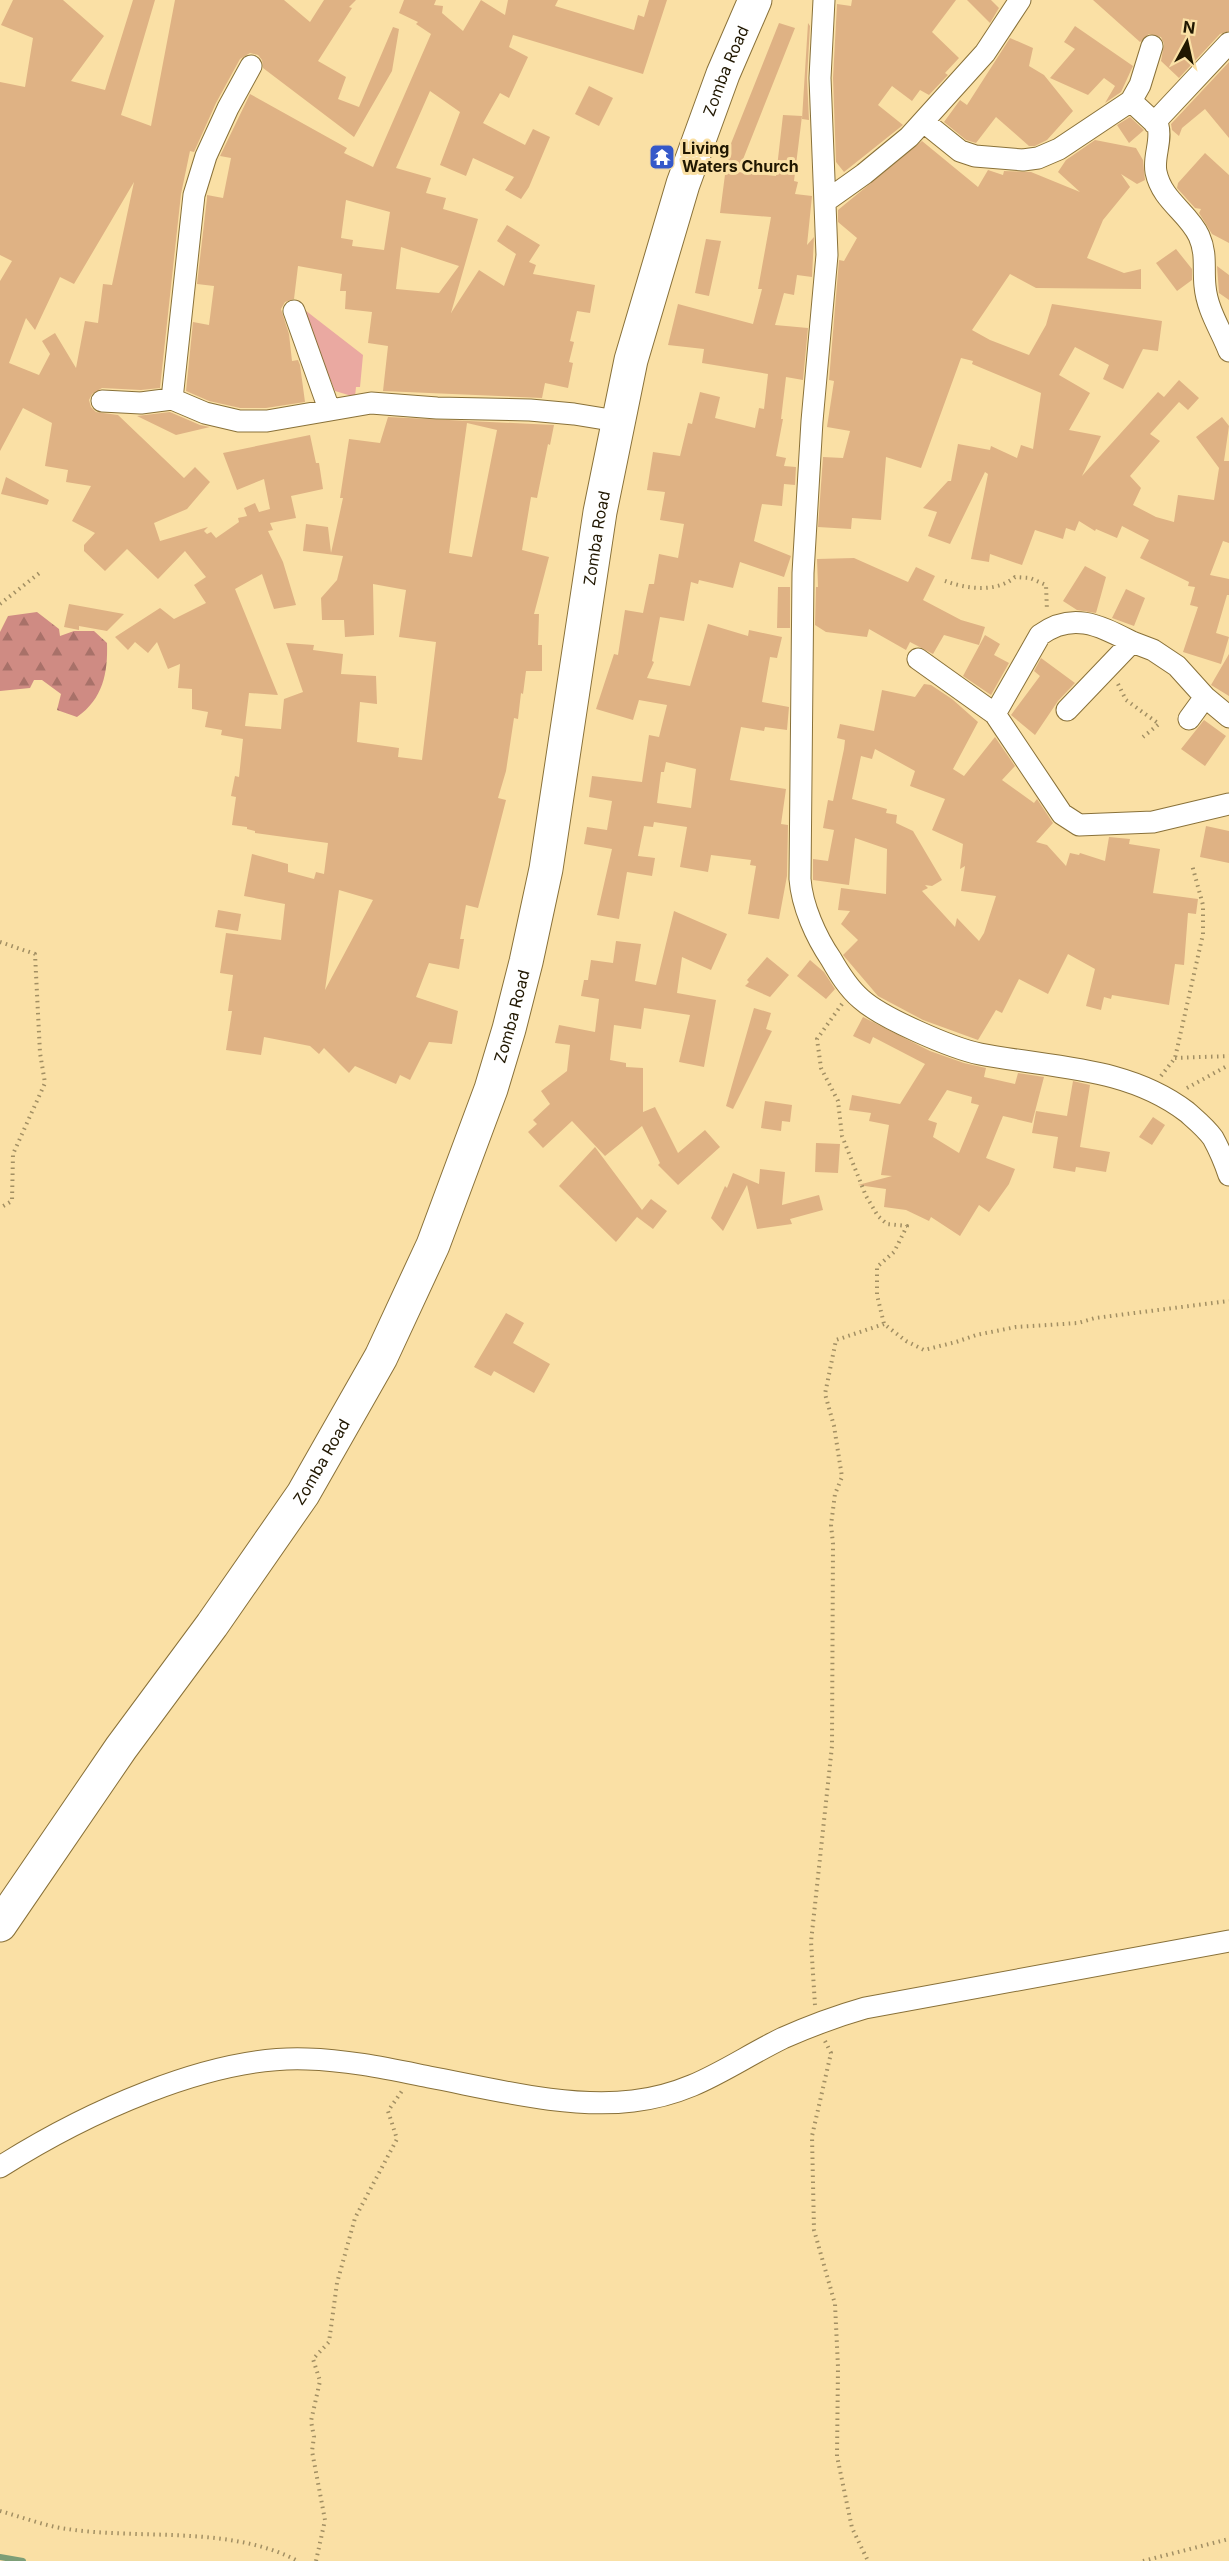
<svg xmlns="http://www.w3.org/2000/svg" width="1229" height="2561" viewBox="0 0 1229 2561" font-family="Inter,sans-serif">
  <defs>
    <pattern id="forest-firs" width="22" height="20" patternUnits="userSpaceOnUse" patternTransform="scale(1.5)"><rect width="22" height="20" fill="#cf8b83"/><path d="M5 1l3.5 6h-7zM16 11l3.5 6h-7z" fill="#a87169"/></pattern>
  </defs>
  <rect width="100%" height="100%" fill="#fae0a5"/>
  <path fill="url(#forest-firs)" d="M37,612L59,629L60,636L74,631H94L107,643C108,673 103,699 77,717L57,710L61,694L42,680H34L30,688L0,691V632L8,616Z"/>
  <path fill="#eaa9a1" d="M301,307L363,355L360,387H356L355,397L335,391Z"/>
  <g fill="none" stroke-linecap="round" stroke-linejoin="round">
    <path stroke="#7d9e77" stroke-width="6" d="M0,2557L23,2561"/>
  </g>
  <path fill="#dfb284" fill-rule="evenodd" d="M13,0H63L104,36L71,81L105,90L133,0H155L121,115L151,126L175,0H284L310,22L324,0H356L349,7L352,8L318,61L346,77L338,99L359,107L393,27L399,29L392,71L354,137L263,68L262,60L258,55L250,53L240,59L216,103L194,152L190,151L181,194L160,388L141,390L102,388L92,394L89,400L91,407L96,412L118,415L184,478L195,467L210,482L187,509L154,523L160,541L208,527L204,531L207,534L211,532L216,538L239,522L238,518L247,516L244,508L255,503L259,512L270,509L264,479L237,490L223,453L310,435L316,463H319L323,489L291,496L296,518L270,523L273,530L268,531L283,562L296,605L274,609L262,574L235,589L278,695L249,693L245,726L281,729L284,699L303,692L286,643L314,645L313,650L343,654L341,674L376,676L377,704L360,702L357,742L399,748L398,757L422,760L436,642L399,637L406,590L373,584L374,635L345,637L344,620H322L321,598L337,580L343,556L303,551L306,524L328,527L331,553L343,498H340L349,439L380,443L388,417L554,425L550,445L548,444L537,498L531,497L522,550L549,557L534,614H539L538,645H542V671H526L523,694L521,693L518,719L514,718L506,771L498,798L506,800L478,908L466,905L460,939H464L459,969L429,963L416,997L458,1011L452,1044L429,1042L410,1080L400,1075L396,1084L355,1066L349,1073L324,1048L319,1054L310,1046L264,1037L261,1055L226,1050L232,1011H228L233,975L220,973L226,933L281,940L285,904L244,896L252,854L288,864V872L314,879L316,872L324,874L328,843L255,833V831L247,829V827L232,825L236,797L231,796L235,776L239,777L243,739L221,735L222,730L205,727L208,712L192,709V689L178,688L180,664L168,669L157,642L148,653L135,642L128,650L115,637L160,608L174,619L206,603L194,585L206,577L185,551L158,579L127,549L105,571L84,551V545L95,533L72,521L91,486L66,482L68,470L45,466L52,423L23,408L0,451V281L12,261L0,255V82L25,87L33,38L1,25ZM134,182L112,285L103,284L98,323L85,321L76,368L55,333L42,341L50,354L39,375L9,363L26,318L35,330L60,277L74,284ZM467,423L497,430L472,557L449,553ZM339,890L373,900L325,990Z
    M404,0H436L434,5L443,6L442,13L463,31L481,0L505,15L508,0H558L555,6L634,30L638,15L644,17L649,0H667L643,74L513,35L509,47L528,57L509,98L500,93L483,123L525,145L533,129L550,137L529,187L521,199L505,190L514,177L473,158L466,176L440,165L460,112L430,91L396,168L431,178L426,193L446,198L443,209L478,219L451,313L479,270L504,286L516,254L497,241L507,225L540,245L529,262L536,265L533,274L595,285L590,313L577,311L570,341L574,342L569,362L573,363L568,388L545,383L542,398L383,391L388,346L368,343L372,312L345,309L346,291H340L342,274L298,266L294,299L285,302L281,309L289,334L292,361L298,360L300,365L305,402L266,408H240L209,401L186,391L193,322L209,325L214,286L197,284L207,198V195L223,198L231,158L220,156L250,94L347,148L344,153L373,167L431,34L416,24L418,22L399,13ZM346,200L390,212L384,250L352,246L353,240L341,238ZM401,247L459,266L439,293L396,289Z
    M852,0H956L932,32L959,58L945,73L948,75L929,95L920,90L912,101L892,86L878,105L903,125L844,172L836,162L833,78L837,4L851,6Z
    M967,0H991L999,8L990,23Z
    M1093,0H1229V31L1220,34L1179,78L1161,61L1164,44L1161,37L1149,34L1140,42Z
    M779,23L795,28L738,172L776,176L783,115L802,116L794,181L798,182L795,194L812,196L807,245L814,237L812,277L797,275L794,295L784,293L775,325L808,328L803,380L786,377L781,419H783L776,456L786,458L784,466L796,467L795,485L784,484L782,506L762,504L754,541L791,556L784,577L740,562L733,588L699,580L698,584L691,582L684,621L660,617L652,661L654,662L647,678L690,686L708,624L748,636L749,630L782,637L777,658L770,657L762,702L789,707L787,730L765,727L764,731L741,727L730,780L786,789L781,824L788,825L787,876L779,919L748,914L756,866L750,865L751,860L711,855L708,872L680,867L687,827L654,822L653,827L644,826L638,856L655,858L652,876L627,872L619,919L597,915L612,849L584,844L587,827L607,830L612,801L589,797L592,776L642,782L649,735L659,737L667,705L639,700L633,720L596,709L614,654L618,655L625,610L643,613L649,584H654L659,554L678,558L684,524L660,520L665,492L647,490L653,452L680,456L688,423L692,424L700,392L720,397L715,418L755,428L759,408L764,409L768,374L702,363L704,349L668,345L678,304L753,324L762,289H758L771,217L720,213L726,167L722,166ZM666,762L696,769L691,808L657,803L661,772H664Z
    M808,23L810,26L807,78L809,120L802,119Z
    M1075,26L1133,66L1121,92L1105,103L1115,86L1104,78L1088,95L1050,78L1075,49L1064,42Z
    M1010,38L1033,48L1029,66L1044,75L1073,111L1047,140L1035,146H1029L996,117L976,143L966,140L944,122L960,100L967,105Z
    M1229,62V138L1205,109L1182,128L1179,136L1172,130L1171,124Z
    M589,86L613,98L599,126L575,114Z
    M1130,117L1144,130L1129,143L1117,125Z
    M1095,140L1136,148L1143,160L1145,180L1137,184L1121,174L1130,187L1103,220L1087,258L1124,273L1141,269V289L1036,288L1010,274L972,330L990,340L1029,355L1046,325L1052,304L1162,321L1158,351L1143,349L1123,389L1103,379L1109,365L1075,347L1059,375L1090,393L1069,430L1101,436L1082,476L1158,392L1164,397L1179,380L1199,398L1188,410L1179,402L1150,434L1160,441L1130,476L1141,488L1133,505L1156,517L1174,522L1178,495L1214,500L1219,468L1196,437L1222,417L1229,426L1224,461H1229V543L1223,541L1210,575L1229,579V595H1227L1216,633L1229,637L1221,664L1183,652L1198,607L1190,605L1195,587L1188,586L1189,582L1140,558L1149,540L1122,526L1117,538L1096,529L1095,531L1079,521L1075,531L1066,528L1063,539L1035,530L1022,565L990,554L989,562L971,559L988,474L985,472L950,544L928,536L937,512L923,508L948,481H951L958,444L990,450L991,446L1017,458L1021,445L1033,449L1041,393L972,364L973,361L961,358L921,468L886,457L881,520L852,518L851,529L818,527L823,457L843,458L850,431L827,427L834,381L829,380L839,260L844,261L857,238L838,222V210L922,141L978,187L988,170L1003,175L1004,171L1031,172L1080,192L1058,172L1066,160Z
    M1205,153L1229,175V243L1212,234L1199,213L1201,209L1195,208L1177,188L1178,183Z
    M706,239L721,241L709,296L695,293Z
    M1176,249L1192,269V280L1177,291L1156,263Z
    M1217,266L1229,275V300L1219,293Z
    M170,412L200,425L210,427L176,435L137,416Z
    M6,477L49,500L47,505L1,494Z
    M854,558L908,582L916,567L935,576L923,600L961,620L985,627L979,645L944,635L933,654L910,642L906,650L869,629L867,637L826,632L815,625L816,587H818L817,559Z
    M1085,566L1106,577L1096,613L1077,610L1063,601Z
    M778,587H790V628H777Z
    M1126,589L1145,598L1134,626L1112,618Z
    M69,604L124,614L107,631L79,626V630L64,627Z
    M985,635L1000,644L994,655L1009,663L991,695L963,676Z
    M1229,654V696L1211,685Z
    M1041,658L1075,683L1058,701L1035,735L1011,715L1040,676L1034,671Z
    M924,684L931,685L952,699L978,722L953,769L964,776L995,737L1015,766L1002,780L1034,803L1037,799L1053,823L1036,842L1047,845L1066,866L1070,853L1079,855L1080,853L1105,861L1109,837L1130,839L1129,844L1160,849L1153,893L1198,899L1196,914L1188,913L1184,965L1175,964L1169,1005L1112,995L1111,999L1104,997L1101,1010L1086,1006L1095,969L1068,954L1048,994L1019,979L1002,1013L996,1010L978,1040L923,1020L878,996L843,955L858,940L841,924L850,911L838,910L841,888L886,894L887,849L855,838L849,885L813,880V859L828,861L834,830L823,828L828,800L833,801L844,749L845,740L837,738L840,724L874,731L882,690L915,697ZM875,749L915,771L910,786L945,799L932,830L963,844L960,869L965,866L961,891L996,896L984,933L979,941L957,918L955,927L922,891L928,888L925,885L932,886L942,880L913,831L896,823L897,815L886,813L887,809L852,799L861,756L872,759Z
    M1204,720L1226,736L1205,766L1181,749Z
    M1206,826L1229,831V863L1200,857Z
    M218,910L241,914L238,931L215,927Z
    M674,911L727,934L711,970L682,957L677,993L716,1000L704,1067L679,1062L690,1015L644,1008L641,1029L614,1025L610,1060L626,1063V1067L643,1068V1112L655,1107L678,1153L705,1130L720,1147L678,1185L658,1165L660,1163L642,1126L605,1156L572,1121L543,1148L528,1132L537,1124L533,1120L550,1104L541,1091L567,1071L570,1045L555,1043L559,1025L595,1032L599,999L581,996L584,980H588L591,960L613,963L616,941L641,944L635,981L656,985Z
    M767,957L789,975L770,997L745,986L749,982L747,980Z
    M810,960L824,972L835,989L826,999L797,976Z
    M754,1008L771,1013L766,1029L772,1031L733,1109L726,1106Z
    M863,1017L930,1051L964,1063L986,1068L984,1077L1015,1084L1018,1073L1044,1077L1032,1123L1003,1116L986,1158L1015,1169L1009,1184L989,1212L979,1205L960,1236L931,1217L929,1221L906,1210L884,1207L886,1189L858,1185L892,1176L881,1175L889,1125L869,1121L871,1113L849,1110L852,1095L900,1104L925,1064L873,1037L870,1044L853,1036ZM947,1090L972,1097L971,1103L979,1105L959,1153L933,1137L937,1123L928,1120Z
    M1073,1081L1090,1085L1080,1147L1110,1152L1106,1172L1076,1167L1075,1172L1053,1168L1058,1137L1032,1133L1036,1111L1067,1116Z
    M765,1101L792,1105L790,1122L782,1121L781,1131L761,1128Z
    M1153,1117L1165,1125L1152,1145L1139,1137Z
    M816,1143L840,1144L838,1173L815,1172Z
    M595,1147L642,1210L651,1199L667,1211L653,1229L637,1217L616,1242L559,1186Z
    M760,1169L785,1172L782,1205L819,1195L823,1210L790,1219L792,1224L757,1229L747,1185L723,1231L711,1218L725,1186L727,1188L733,1173L759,1184Z
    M506,1313L524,1323L513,1343L550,1364L534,1393L494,1371L491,1376L474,1367Z"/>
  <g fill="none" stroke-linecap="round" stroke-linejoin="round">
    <g stroke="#897139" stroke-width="23">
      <path id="street" d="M824,0L820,78L827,255L812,421L803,573L800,879C802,906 816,937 831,959C839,973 848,988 861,999C882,1018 951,1048 980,1054C1051,1068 1127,1066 1187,1112C1196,1120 1206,1128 1213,1138C1219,1149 1225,1163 1229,1175
        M251,66L228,108L206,156L194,195L172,399L205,413L239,421H267L371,403L437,408L530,410L574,414L617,421
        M1131,101L1158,126C1162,141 1153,157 1156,172C1162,201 1188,212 1199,236C1207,254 1203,268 1205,286C1207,310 1221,330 1229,351
        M924,122L960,151L975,156L1023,160L1038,158L1059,149L1131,101L1140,85L1152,46
        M1154,123L1229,43
        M826,201L864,174L909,137L985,53L1020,0
        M294,311L329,409
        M102,401L141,403L172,399
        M918,659L995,714L1062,814L1079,825L1153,822L1229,804
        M1205,697L1229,717
        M1067,710L1132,642L1153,650L1177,666L1205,697L1189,719
        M995,714L1040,635C1073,611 1100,626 1132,642
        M0,2167C82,2115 209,2055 307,2059C348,2060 389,2069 429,2077C493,2089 568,2109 633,2101C695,2094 730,2064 783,2038C810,2026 837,2016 865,2008L1229,1941"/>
    </g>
    <g stroke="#897139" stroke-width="35">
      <g id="highway">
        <path id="s1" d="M0,1925L121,1748L212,1625L303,1494L381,1357L433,1245L491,1089L509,1029L526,962L546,869L600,512L631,360L683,184L723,74L755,0"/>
      </g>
    </g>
    <path stroke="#a28f63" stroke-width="4" stroke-dasharray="1.5 4.5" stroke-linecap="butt" d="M945,581C967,589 996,593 1015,577L1030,578L1046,585L1047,611
      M0,604L42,571
      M1118,684L1126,700L1159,724L1143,737
      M0,942L35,954L40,1053L45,1083L13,1154L12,1201L0,1208
      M842,1004L817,1039L821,1068L838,1101L842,1136L866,1196L878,1216L887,1224L907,1226L894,1252L877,1267V1295L884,1324L906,1341L924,1350L956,1342L976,1335L1016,1327L1078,1323L1095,1318L1229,1301
      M1175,1058L1229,1056
      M1161,1076L1175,1058L1203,934V905L1192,865
      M1187,1088L1229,1065
      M815,2005L811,1942L832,1746L833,1544L831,1525L835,1494L842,1477L834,1426L825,1394L836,1340L884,1324
      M825,2041L831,2053L812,2136L814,2230L835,2304L838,2367L837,2456L852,2528L868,2561
      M0,2511C22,2517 45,2526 67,2529C142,2540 229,2525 298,2561
      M316,2561L325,2520L312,2451L314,2437L311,2421L320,2381L313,2359L329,2342L337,2283L355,2218L397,2139L388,2111L402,2091
      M1143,2561L1229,2539"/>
    <use href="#street" stroke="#fff" stroke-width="21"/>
    <use href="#highway" stroke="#fff" stroke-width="33"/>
  </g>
  <defs>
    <g id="temple-square" transform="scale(1.35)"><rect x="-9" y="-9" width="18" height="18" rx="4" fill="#3558c9" stroke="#fae0a5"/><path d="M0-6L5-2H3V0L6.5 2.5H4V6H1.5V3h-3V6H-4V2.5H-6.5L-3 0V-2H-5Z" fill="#fff"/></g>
  </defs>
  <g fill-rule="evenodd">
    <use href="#temple-square" x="662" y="157"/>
  </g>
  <g text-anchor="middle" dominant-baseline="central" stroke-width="6" stroke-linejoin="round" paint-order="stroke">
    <g font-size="16" fill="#201701" stroke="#fae0a5">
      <text stroke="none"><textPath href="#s1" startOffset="2022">Zomba Road</textPath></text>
      <text stroke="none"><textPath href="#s1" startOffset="1536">Zomba Road</textPath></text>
      <text stroke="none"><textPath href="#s1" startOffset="1050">Zomba Road</textPath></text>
      <text stroke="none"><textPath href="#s1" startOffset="564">Zomba Road</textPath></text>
    </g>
    <g font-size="16" font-weight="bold" fill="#201701" stroke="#fae0a5" text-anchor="start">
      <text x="682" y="148">Living<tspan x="682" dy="18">Waters Church</tspan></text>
    </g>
  </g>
  <g transform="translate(1187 42) rotate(8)" stroke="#fae0a5" stroke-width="4.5" paint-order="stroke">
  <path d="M0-4.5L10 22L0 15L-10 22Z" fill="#201701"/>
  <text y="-9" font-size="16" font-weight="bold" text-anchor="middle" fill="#201701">N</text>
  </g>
</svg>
